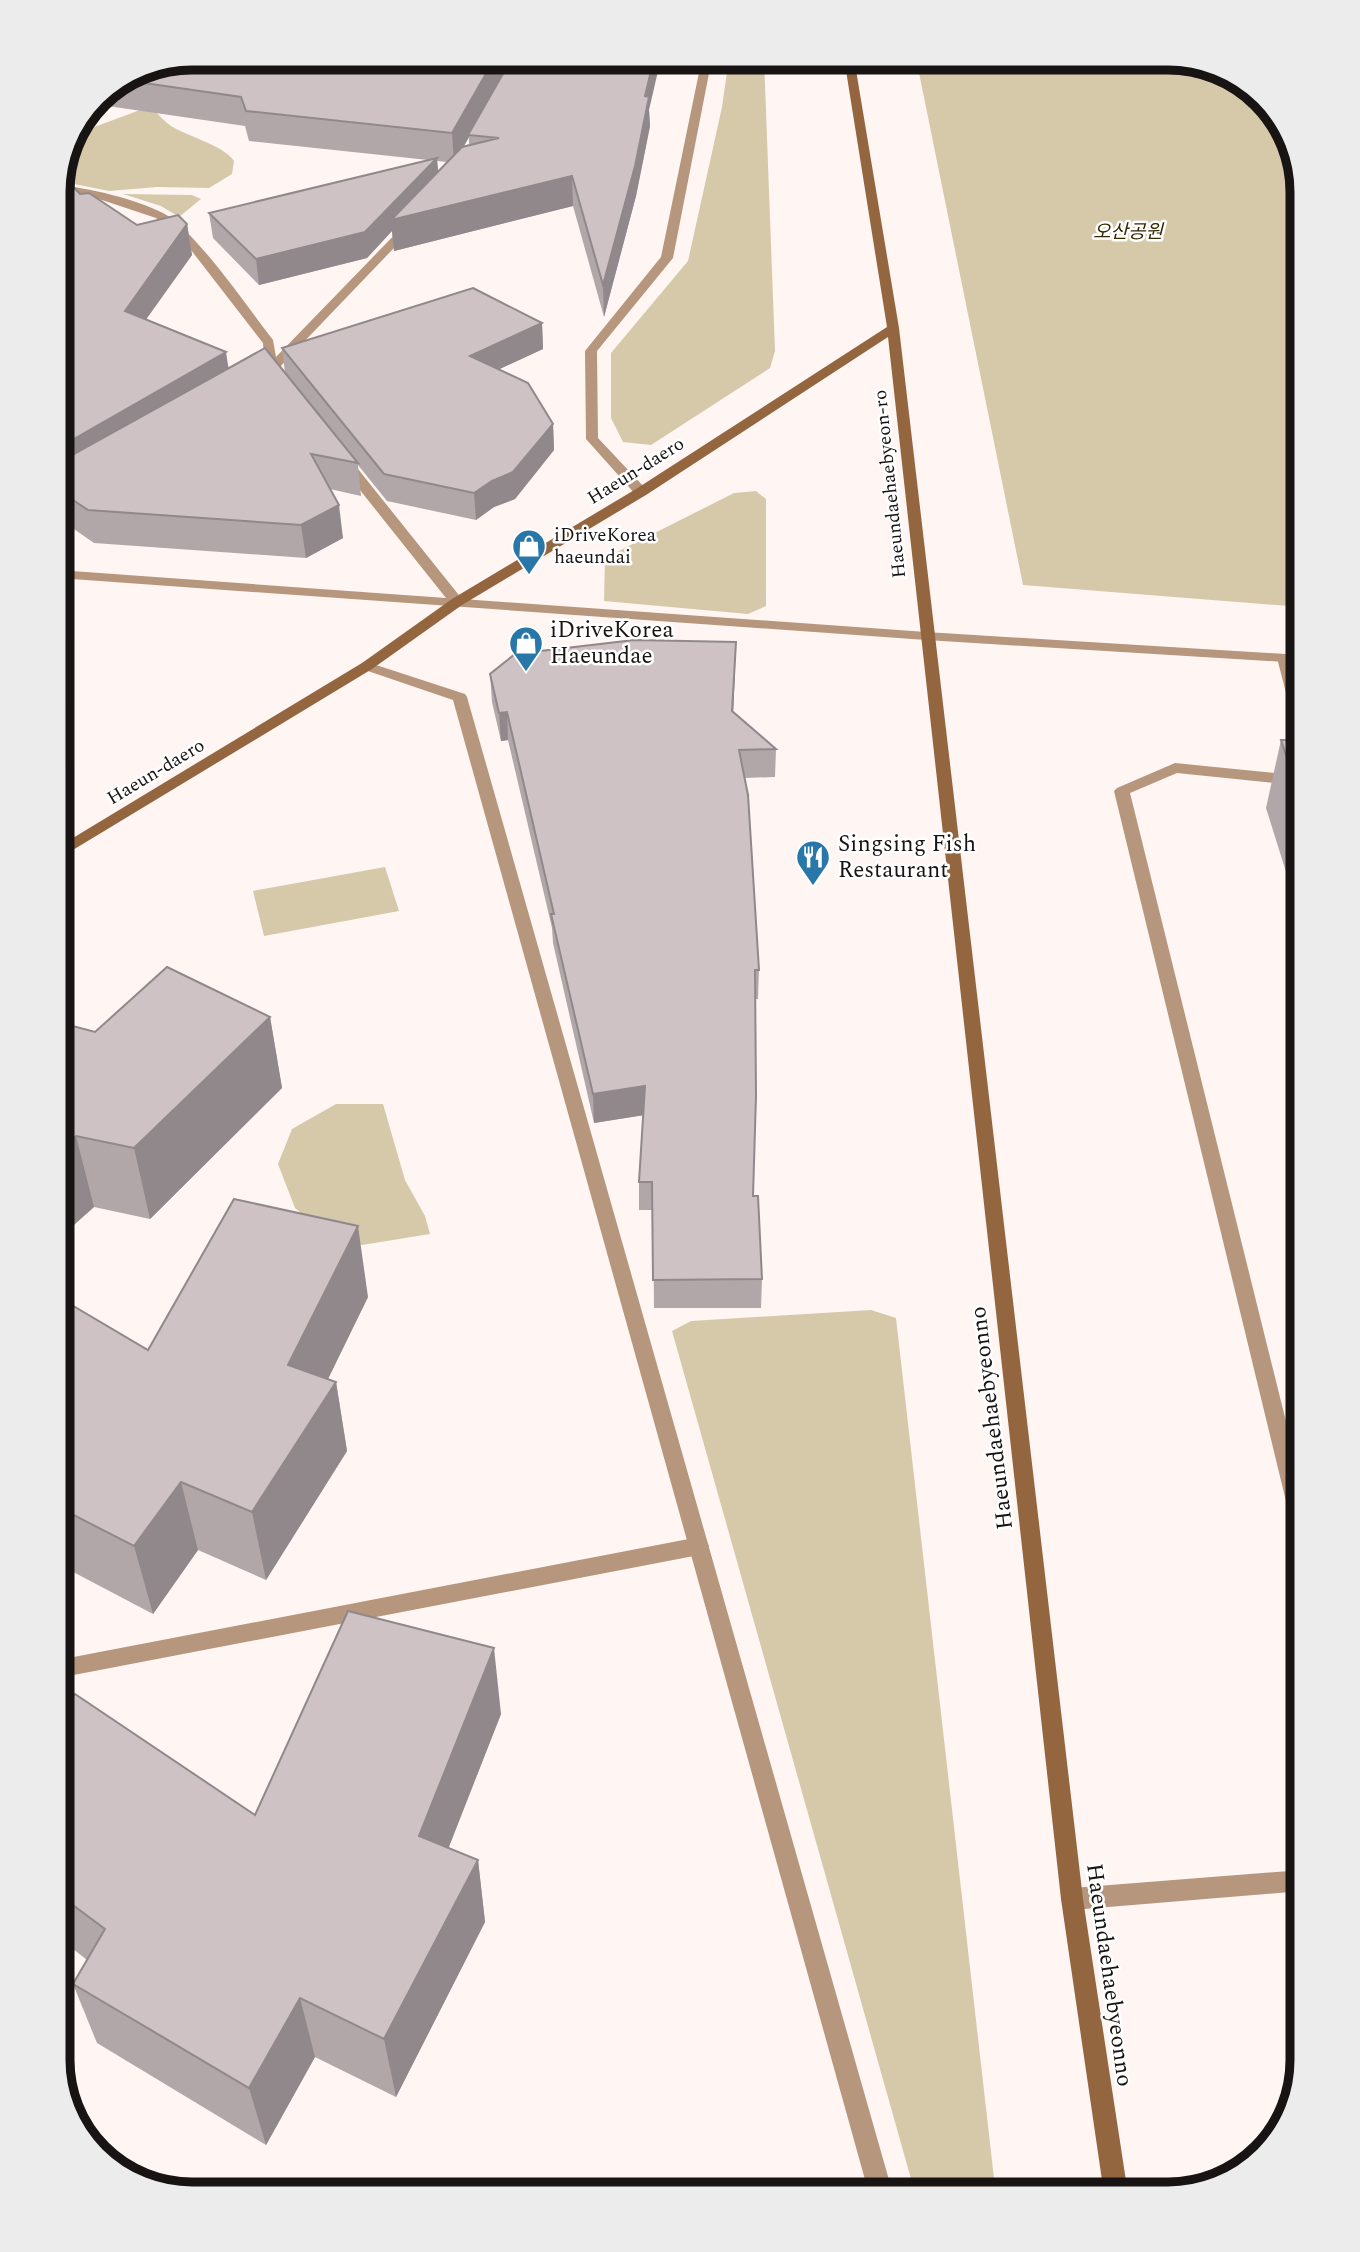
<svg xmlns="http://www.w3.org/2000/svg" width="1360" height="2252" viewBox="0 0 1360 2252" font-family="Spectral,'Noto Sans KR',serif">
  <rect width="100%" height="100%" fill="#fff5f3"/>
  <path fill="#d5c9aa" d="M729,58H764L775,351L770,368L651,445L623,442L611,418V353L688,261L722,107Z
    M916,58H1177L1243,81L1289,133L1302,192V607L1023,585Z
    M147,102C155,110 162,120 171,126C189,137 223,145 234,161L232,174L209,188L157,187L109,191L59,181L81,132L140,110Z
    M123,194L192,195L201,199L179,217L161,206Z
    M756,491L766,499V606L748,614L604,601L605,558L734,493Z
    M385,867L399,911L264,936L253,891Z
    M336,1104H383L405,1180L425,1216L430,1234L362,1245L331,1238L295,1208L278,1164L292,1129Z
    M871,1310L896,1318L995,2187L991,2194L915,2193L672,1331L691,1321Z"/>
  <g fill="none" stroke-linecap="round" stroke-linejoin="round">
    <path fill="#b6967c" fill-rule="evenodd" d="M1284,654L1291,658L1302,701V732L1295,728L1277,658Z
      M1175,763L1295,775L1302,780L1295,785L1177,773L1130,793L1302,1486V1534L1295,1532L1292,1526L1114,791L1117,788Z
      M699,1537L706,1540L709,1546L706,1552L699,1555L58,1678V1660Z
      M1302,1870V1891L1072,1910L1064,1907L1061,1899L1064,1891L1072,1888Z"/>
    <path fill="#b6967c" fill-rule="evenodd" d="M702,58H712L673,258L597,351L598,438L646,489V495H636L586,439L585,351L661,257Z
      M58,185C89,188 136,199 163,213C196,231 248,308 273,340L276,357L405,224L415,226L275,372L258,380L252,376L265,367L263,343L191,250L156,218L84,194L58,191Z
      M345,458L350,459L462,599L926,632L1302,655V663L926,640L58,578V570L446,598L340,465L339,462Z
      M367,662L465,694L467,697L893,2194H869L453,700L362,669V663Z"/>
    <path fill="#946640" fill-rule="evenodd" d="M844,58H854L899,328L1083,1899L1128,2194H1104L1061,1899L888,337L646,495L462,605L372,669L58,859V847L362,663L452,599L636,489L887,327Z"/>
  </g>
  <path fill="#b1a7a9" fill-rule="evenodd" d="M141,68L649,110L650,126L636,196L604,317L573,206L394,251L392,231L367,258L259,285L213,238L209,213L428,160L249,141L245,126L94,104L97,97ZM469,137V145L464,146ZM437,161L447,162L438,171Z
    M58,184L137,225L187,224L192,255L146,319L229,368L285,373L282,348L542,323L543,349L499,369L553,424L554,450L515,499L494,507L476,520L387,501L358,465L361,496L330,489L343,538L306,558L94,543L58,518Z
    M735,670L733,712L776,749L775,777L744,778L759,970L758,999H756L753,1196L762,1279L761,1308H654L653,1210H639V1182L643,1115L594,1123L553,943L552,928L508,740L501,741L492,702L490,674Z
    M1281,740H1302V923L1266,808Z
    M270,1017L282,1088L150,1219L94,1207L58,1239L95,1032Z
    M58,1297L148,1350L368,1297L328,1379L336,1382L347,1451L266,1580L198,1550L153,1614L58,1564Z
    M58,1714L255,1815L501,1714L448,1848L478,1860L485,1922L396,2097L315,2057L266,2145L97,2043L73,1984L87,1960L58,1937Z"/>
  <path fill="#90888a" d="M495,58H513L468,135L469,137L454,163L452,133Z
    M654,58H661L649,110L650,126L636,196L604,317L603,285Z
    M437,158L439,183L572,176L573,206L394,251L392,231L367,258L259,285L256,259Z
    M187,224L192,255L130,342L125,311Z
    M542,323L543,349L472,382L470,356Z
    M226,352L231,384L58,484V448Z
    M553,424L554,450L515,499L494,507L476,520L474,493Z
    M339,505L343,538L306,558L301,525Z
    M736,642L735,670L732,739V711Z
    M507,712L508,740L501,741L499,713Z
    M270,1017L282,1088L150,1219L134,1148Z
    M645,1086V1115L594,1123L593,1094Z
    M76,1136L94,1207L58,1239V1152Z
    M358,1226L368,1297L301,1434L288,1365Z
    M336,1382L347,1451L266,1580L252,1512Z
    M181,1482L198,1550L153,1614L134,1546Z
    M494,1648L501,1714L429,1898L419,1836Z
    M478,1860L485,1922L396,2097L384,2039Z
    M300,1998L315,2057L266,2145L249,2088Z"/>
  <path fill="#cec2c5" stroke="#90888a" stroke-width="2" d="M192,58H495L452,133L246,111L241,97L123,80L141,68Z
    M512,58H654L645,96L649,97L635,166L603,285L572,176L391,220L462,147L499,138L468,135Z
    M437,158L365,232L256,259L209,213Z
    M62,175L80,194L89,193L137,225L178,215L187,224L125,311L226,352L58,448V184Z
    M473,288L542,323L470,356L528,383L553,424L513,472L492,481L474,493L384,474L282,348Z
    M265,348L358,463L311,454L339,505L301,525L88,510L58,490V463Z
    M634,640L736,642L732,711L776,749L739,750L748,795L759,970H755L756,1096L753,1196H758L762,1279L653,1280L652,1182H639L645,1086L593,1094L551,914H554L507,712L499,713L490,674L515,654Z
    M1281,740H1302V804Z
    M167,967L270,1017L134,1148L76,1136L58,1152V1022L95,1032Z
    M234,1199L358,1226L288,1365L336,1382L252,1512L181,1482L134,1546L58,1507V1297L148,1350Z
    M348,1611L494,1648L419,1836L478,1860L384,2039L300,1998L249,2088L73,1984L105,1929L58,1894V1714L75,1694L255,1815Z"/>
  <defs>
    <g id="shop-pin" transform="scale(1.75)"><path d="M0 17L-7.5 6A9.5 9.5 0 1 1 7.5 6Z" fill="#2977a9" stroke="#fff"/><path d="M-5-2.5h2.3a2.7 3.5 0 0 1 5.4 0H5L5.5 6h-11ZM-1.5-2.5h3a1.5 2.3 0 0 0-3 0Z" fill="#fff"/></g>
    <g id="restaurant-pin" transform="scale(1.75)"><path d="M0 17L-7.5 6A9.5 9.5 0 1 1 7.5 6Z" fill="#2977a9" stroke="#fff"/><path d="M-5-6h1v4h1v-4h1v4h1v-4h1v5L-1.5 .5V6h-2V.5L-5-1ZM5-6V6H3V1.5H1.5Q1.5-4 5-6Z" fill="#fff"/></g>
  </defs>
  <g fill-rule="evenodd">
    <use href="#shop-pin" x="529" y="546"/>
    <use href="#shop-pin" x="526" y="643"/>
    <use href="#restaurant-pin" x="813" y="857"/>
  </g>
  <g text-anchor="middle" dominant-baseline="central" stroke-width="5" stroke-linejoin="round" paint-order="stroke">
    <g font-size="19" font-style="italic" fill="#332704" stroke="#fff">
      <text x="1128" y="232">오산공원</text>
    </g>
    <g font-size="19" fill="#181413" stroke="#fff">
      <text transform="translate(636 471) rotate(-32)">Haeun-daero</text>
      <text transform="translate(890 484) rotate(-96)">Haeundaehaebyeon-ro</text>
      <text transform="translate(156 772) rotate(-31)">Haeun-daero</text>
    </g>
    <g font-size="19" fill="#181413" stroke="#fff" text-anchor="start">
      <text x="554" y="535">iDriveKorea<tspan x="554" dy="22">haeundai</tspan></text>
    </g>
    <g font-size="23" fill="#181413" stroke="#fff" text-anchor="start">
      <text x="550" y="630">iDriveKorea<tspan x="550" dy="26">Haeundae</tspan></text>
      <text x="838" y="844">Singsing Fish<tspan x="838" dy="26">Restaurant</tspan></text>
    </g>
    <g font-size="23" fill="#181413" stroke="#fff">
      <text transform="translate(992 1418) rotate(-97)">Haeundaehaebyeonno</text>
      <text transform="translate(1109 1975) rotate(82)">Haeundaehaebyeonno</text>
    </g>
  </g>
  <path d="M0 0H1360V2252H0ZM192 70H1168A122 122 0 0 1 1290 192V2060A122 122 0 0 1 1168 2182H192A122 122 0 0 1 70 2060V192A122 122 0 0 1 192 70Z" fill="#edecec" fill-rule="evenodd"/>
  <path fill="none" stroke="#181413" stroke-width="9" d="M192 70H1168A122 122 0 0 1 1290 192V2060A122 122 0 0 1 1168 2182H192A122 122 0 0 1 70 2060V192A122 122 0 0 1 192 70Z"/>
</svg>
